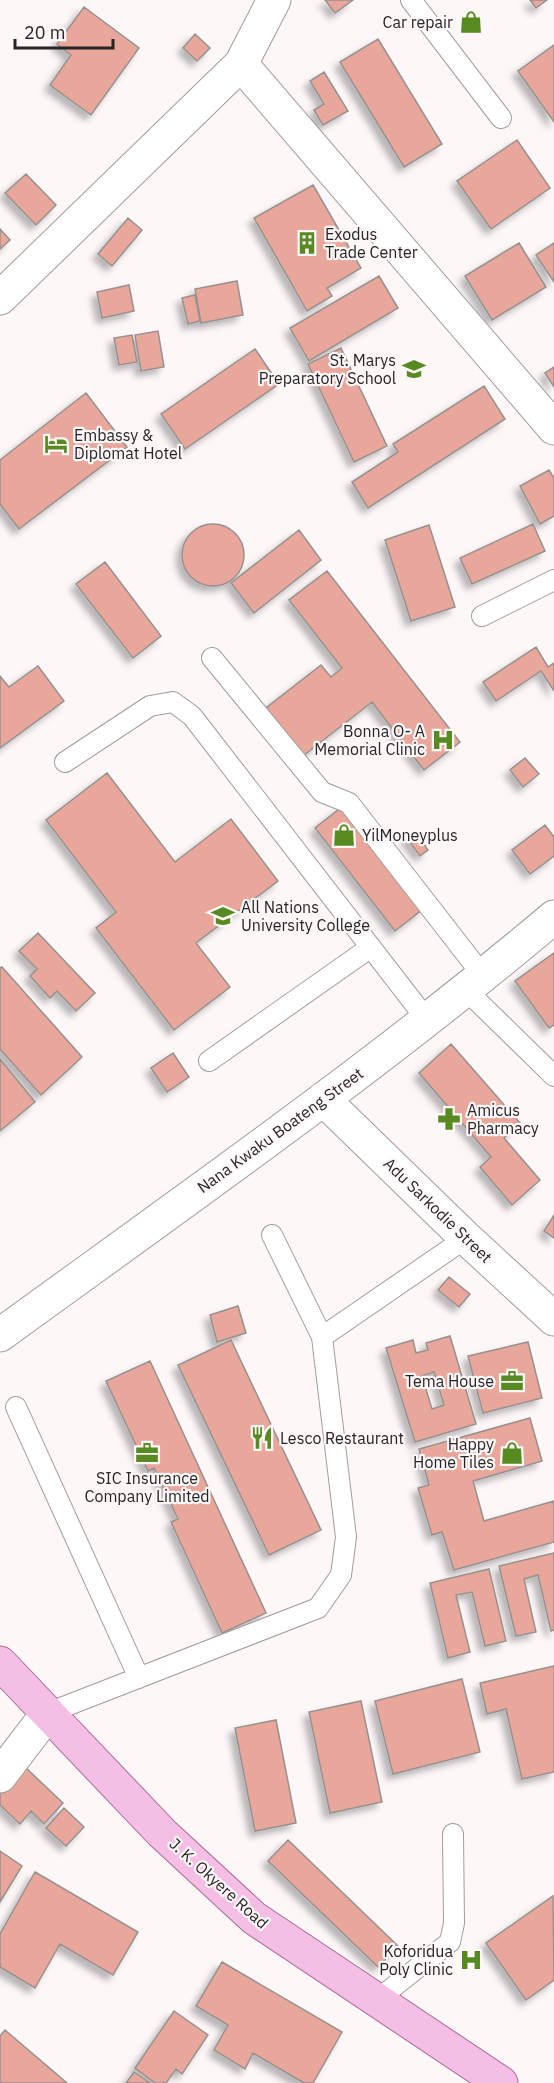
<svg xmlns="http://www.w3.org/2000/svg" width="554" height="2083" viewBox="0 0 554 2083" font-family="'IBM Plex Sans',sans-serif">
  <defs>
    <filter id="shadow"><feDropShadow dx="-5.5" dy="5.5" stdDeviation="3" flood-color="#0004"/></filter>
  </defs>
  <rect width="100%" height="100%" fill="#fdf7f8"/>
  <path fill="#e9a79b" stroke="#96918f" stroke-width="1.5" fill-rule="evenodd" filter="url(#shadow)" d="M325,0H353L335,13Z
    M530,0H547L536,8Z
    M84,7L139,48L91,115L50,85L71,55L57,44Z
    M195,34L210,48L197,61L183,48Z
    M378,39L442,144L404,167L340,62Z
    M554,45V122L518,71Z
    M324,72L348,111L323,125L314,110L324,104L310,81Z
    M517,140L550,188L491,229L457,181Z
    M26,174L56,205L36,225L5,193Z
    M313,185L361,268L327,288L332,296L307,311L254,218Z
    M128,218L142,230L112,266L98,254Z
    M0,229L10,240L0,249Z
    M519,243L546,287L492,320L465,276Z
    M554,243V282L536,255Z
    M379,276L398,308L309,361L290,328Z
    M237,281L243,315L201,323L195,289Z
    M129,285L134,311L102,318L97,292Z
    M195,295L200,321L188,324L182,298Z
    M158,331L164,367L141,371L135,335Z
    M132,335L137,362L119,365L114,338Z
    M341,348L387,446L354,462L308,364Z
    M255,349L279,384L185,449L161,414Z
    M554,367V387L545,373Z
    M484,386L505,419L368,508L352,482L398,452L393,444Z
    M86,393L127,447L19,529L0,504V460Z
    M549,470L554,478V516L540,524L520,486Z
    M182 555a31 31 0 1 1 62 0a31 31 0 1 1-62 0Z
    M533,524L545,551L472,584L460,558Z
    M429,525L455,607L411,621L385,540Z
    M299,530L321,560L254,613L231,583Z
    M105,562L161,636L133,658L76,584Z
    M327,571L460,742L424,770L372,702L303,756L266,708L321,665L331,677L342,668L289,600Z
    M536,647L548,667L554,663V691L541,671L496,701L483,682Z
    M38,666L64,701L0,748V676L9,687Z
    M525,758L539,774L523,787L510,770Z
    M107,773L175,862L231,819L278,881L196,943L230,987L174,1030L96,928L116,912L46,820Z
    M343,806L423,909L395,931L315,828Z
    M545,825L554,837V856L530,874L512,850Z
    M415,831L428,850L420,856L406,837Z
    M38,933L95,993L76,1011L57,991L50,998L30,976L37,969L19,951Z
    M554,953V1025L549,1028L515,981Z
    M2,967L82,1057L41,1095L0,1049V968Z
    M451,1044L520,1123L504,1138L540,1180L512,1205L480,1167L491,1157L419,1073Z
    M173,1053L189,1077L167,1092L151,1068Z
    M0,1059L35,1102L0,1131Z
    M554,1215V1238L544,1231Z
    M449,1277L470,1294L459,1307L438,1290Z
    M238,1306L246,1333L217,1342L210,1315Z
    M450,1336L476,1424L415,1442L386,1348L413,1340L416,1353L428,1350L426,1343ZM434,1372L444,1405L432,1409L422,1376Z
    M231,1340L321,1530L269,1555L178,1365Z
    M528,1342L542,1398L483,1413L468,1356Z
    M150,1361L266,1613L222,1633L171,1522L178,1519L154,1468L148,1471L106,1381Z
    M530,1418L542,1461L473,1481L484,1521L554,1501V1542L454,1570L442,1532L432,1535L418,1488L429,1485L419,1449Z
    M554,1553V1630L551,1631L538,1575L524,1579L536,1632L516,1636L499,1566Z
    M489,1569L506,1641L485,1646L472,1592L456,1595L470,1652L448,1658L430,1583Z
    M554,1666V1772L522,1779L506,1709L487,1714L480,1683Z
    M462,1679L480,1752L393,1774L375,1701Z
    M361,1701L382,1802L330,1813L309,1712Z
    M276,1720L296,1823L255,1831L235,1728Z
    M25,1767L63,1803L44,1824L31,1811L20,1824L0,1805V1794Z
    M64,1808L84,1827L66,1846L46,1828Z
    M288,1840L398,1946L378,1967L268,1861Z
    M0,1851L22,1866L0,1902Z
    M35,1872L138,1932L113,1975L60,1944L35,1988L0,1967V1934Z
    M553,1896L554,1980L526,2000L486,1943Z
    M222,1962L342,2032L313,2083H304L253,2053L245,2069L214,2050L228,2025L196,2006Z
    M174,2011L208,2035L182,2074L176,2069L166,2083H155L135,2068Z
    M5,2030L67,2083H0V2036Z
    M134,2072L150,2083H126Z"/>
  <g fill="none" stroke-linecap="round" stroke-linejoin="round">
    <g stroke="#a29c9d" stroke-width="22">
      <path id="service" d="M411,0L501,118
        M482,616L554,580
        M212,658L322,792L349,803L484,977
        M65,762L150,706L173,702L192,716L427,1020
        M466,990L554,1076
        M209,1061L371,947
        M322,1337L466,1238
        M16,1407L139,1678
        M48,1713L318,1608L341,1575L346,1537L322,1337L272,1235
        M377,2000L450,1942L454,1923L453,1834"/>
    </g>
    <g stroke="#a29c9d" stroke-width="35">
      <path id="minor" d="M241,64L554,428
        M0,298L241,64L274,0
        M323,1099L466,1238L554,1319
        M0,1335C187,1199 377,1066 554,917
        M0,1776L48,1713"/>
    </g>
    <g stroke="#a96c95" stroke-width="35">
      <path id="primary" d="M0,1663L162,1833L254,1918L501,2083"/>
    </g>
    <use href="#service" stroke="#fff" stroke-width="20"/>
    <use href="#minor" stroke="#fff" stroke-width="33"/>
    <use href="#primary" stroke="#f5bee4" stroke-width="33"/>
  </g>
  <defs>
    <g id="shop-bare" transform="scale(1.8)"><path d="M-5-2.5h2.3a2.7 3.5 0 0 1 5.4 0H5L5.5 6h-11ZM-1.5-2.5h3a1.5 2.3 0 0 0-3 0Z" fill="#578a21" stroke="#fdf7f8" stroke-width="2.5" paint-order="stroke"/></g>
    <g id="building-bare" transform="scale(1.8)"><path d="M-4-6H4V6H1V3H-1V6H-4ZM-2.5-4.3h1.7v1.8h-1.7ZM.8-4.3h1.7v1.8H.8ZM-2.5-1h1.7V.8h-1.7ZM.8-1h1.7V.8H.8Z" fill="#578a21" stroke="#fdf7f8" stroke-width="2.5" paint-order="stroke"/></g>
    <g id="school-bare" transform="scale(1.8)"><path d="M0-5L7-2L0 1L-7-2ZM-4 1L0 2.5L4 1V4Q0 6-4 4Z" fill="#578a21" stroke="#fdf7f8" stroke-width="2.5" paint-order="stroke"/></g>
    <g id="hotel-bare" transform="scale(1.8)"><path d="M-6-4.5h1.5V1H6V5H4.5V3h-9V5H-6ZM-4 0a1.8 1.8 0 1 1 3.6 0ZM.5 0V-2.5h3Q6-2.5 6 0Z" fill="#578a21" stroke="#fdf7f8" stroke-width="2.5" paint-order="stroke"/></g>
    <g id="hospital-bare" transform="scale(1.8)"><path d="M-5-5h3v3.5h4V-5h3V5h-3V1.5h-4V5h-3Z" fill="#578a21" stroke="#fdf7f8" stroke-width="2.5" paint-order="stroke"/></g>
    <g id="university-bare" transform="scale(1.8)"><path d="M0-5L7-2L0 1L-7-2ZM-4 1L0 2.5L4 1V4Q0 6-4 4Z" fill="#578a21" stroke="#fdf7f8" stroke-width="2.5" paint-order="stroke"/></g>
    <g id="pharmacy-bare" transform="scale(1.8)"><path d="M-2-6h4v4h4v4h-4v4h-4v-4h-4v-4h4Z" fill="#578a21" stroke="#fdf7f8" stroke-width="2.5" paint-order="stroke"/></g>
    <g id="office-bare" transform="scale(1.8)"><path d="M-6-3h4V-5.5h4V-3h4V5H-6ZM-1-4.5V-3h2v-1.5ZM-6 0V1H6V0Z" fill="#578a21" stroke="#fdf7f8" stroke-width="2.5" paint-order="stroke"/></g>
    <g id="restaurant-bare" transform="scale(1.8)"><path d="M-5-6h1v4h1v-4h1v4h1v-4h1v5L-1.5 .5V6h-2V.5L-5-1ZM5-6V6H3V1.5H1.5Q1.5-4 5-6Z" fill="#578a21" stroke="#fdf7f8" stroke-width="2.5" paint-order="stroke"/></g>
  </defs>
  <g fill-rule="evenodd">
    <use href="#shop-bare" x="471" y="22"/>
    <use href="#building-bare" x="307" y="243"/>
    <use href="#school-bare" x="414" y="369"/>
    <use href="#hotel-bare" x="56" y="444"/>
    <use href="#hospital-bare" x="443" y="740"/>
    <use href="#shop-bare" x="344" y="835"/>
    <use href="#university-bare" x="223" y="916"/>
    <use href="#pharmacy-bare" x="449" y="1119"/>
    <use href="#office-bare" x="512" y="1381"/>
    <use href="#restaurant-bare" x="262" y="1438"/>
    <use href="#office-bare" x="147" y="1453"/>
    <use href="#shop-bare" x="512" y="1453"/>
    <use href="#hospital-bare" x="471" y="1960"/>
  </g>
  <g text-anchor="middle" dominant-baseline="central" stroke-width="4.5" stroke-linejoin="round" paint-order="stroke">
    <g font-size="16" fill="#262424" stroke="#fdf7f8" text-anchor="end">
      <text x="453" y="22">Car repair</text>
      <text x="325" y="234" text-anchor="start">Exodus<tspan x="325" dy="18">Trade Center</tspan></text>
      <text x="396" y="360">St. Marys<tspan x="396" dy="18">Preparatory School</tspan></text>
      <text x="74" y="435" text-anchor="start">Embassy &amp;<tspan x="74" dy="18">Diplomat Hotel</tspan></text>
      <text x="425" y="731">Bonna O- A<tspan x="425" dy="18">Memorial Clinic</tspan></text>
      <text x="362" y="835" text-anchor="start">YilMoneyplus</text>
      <text x="241" y="907" text-anchor="start">All Nations<tspan x="241" dy="18">University College</tspan></text>
      <text x="467" y="1110" text-anchor="start">Amicus<tspan x="467" dy="18">Pharmacy</tspan></text>
      <text x="494" y="1381">Tema House</text>
      <text x="280" y="1438" text-anchor="start">Lesco Restaurant</text>
      <text x="494" y="1444">Happy<tspan x="494" dy="18">Home Tiles</tspan></text>
      <text x="147" y="1478" text-anchor="middle">SIC Insurance<tspan x="147" dy="18">Company Limited</tspan></text>
      <text x="453" y="1951">Koforidua<tspan x="453" dy="18">Poly Clinic</tspan></text>
    </g>
    <g font-size="16" fill="#262424" stroke="#fdf7f8">
      <text transform="translate(280 1130) rotate(-36)">Nana Kwaku Boateng Street</text>
      <text transform="translate(438 1210) rotate(44)">Adu Sarkodie Street</text>
      <text transform="translate(219 1883) rotate(42)">J. K. Okyere Road</text>
    </g>
  </g>
  <path d="M15 39v9h98v-9" fill="none" stroke="#262424" stroke-width="3"/>
  <text x="24" y="39" font-size="18" fill="#262424" stroke="#fdf7f8" stroke-width="4.5" paint-order="stroke">20 m</text>
</svg>
